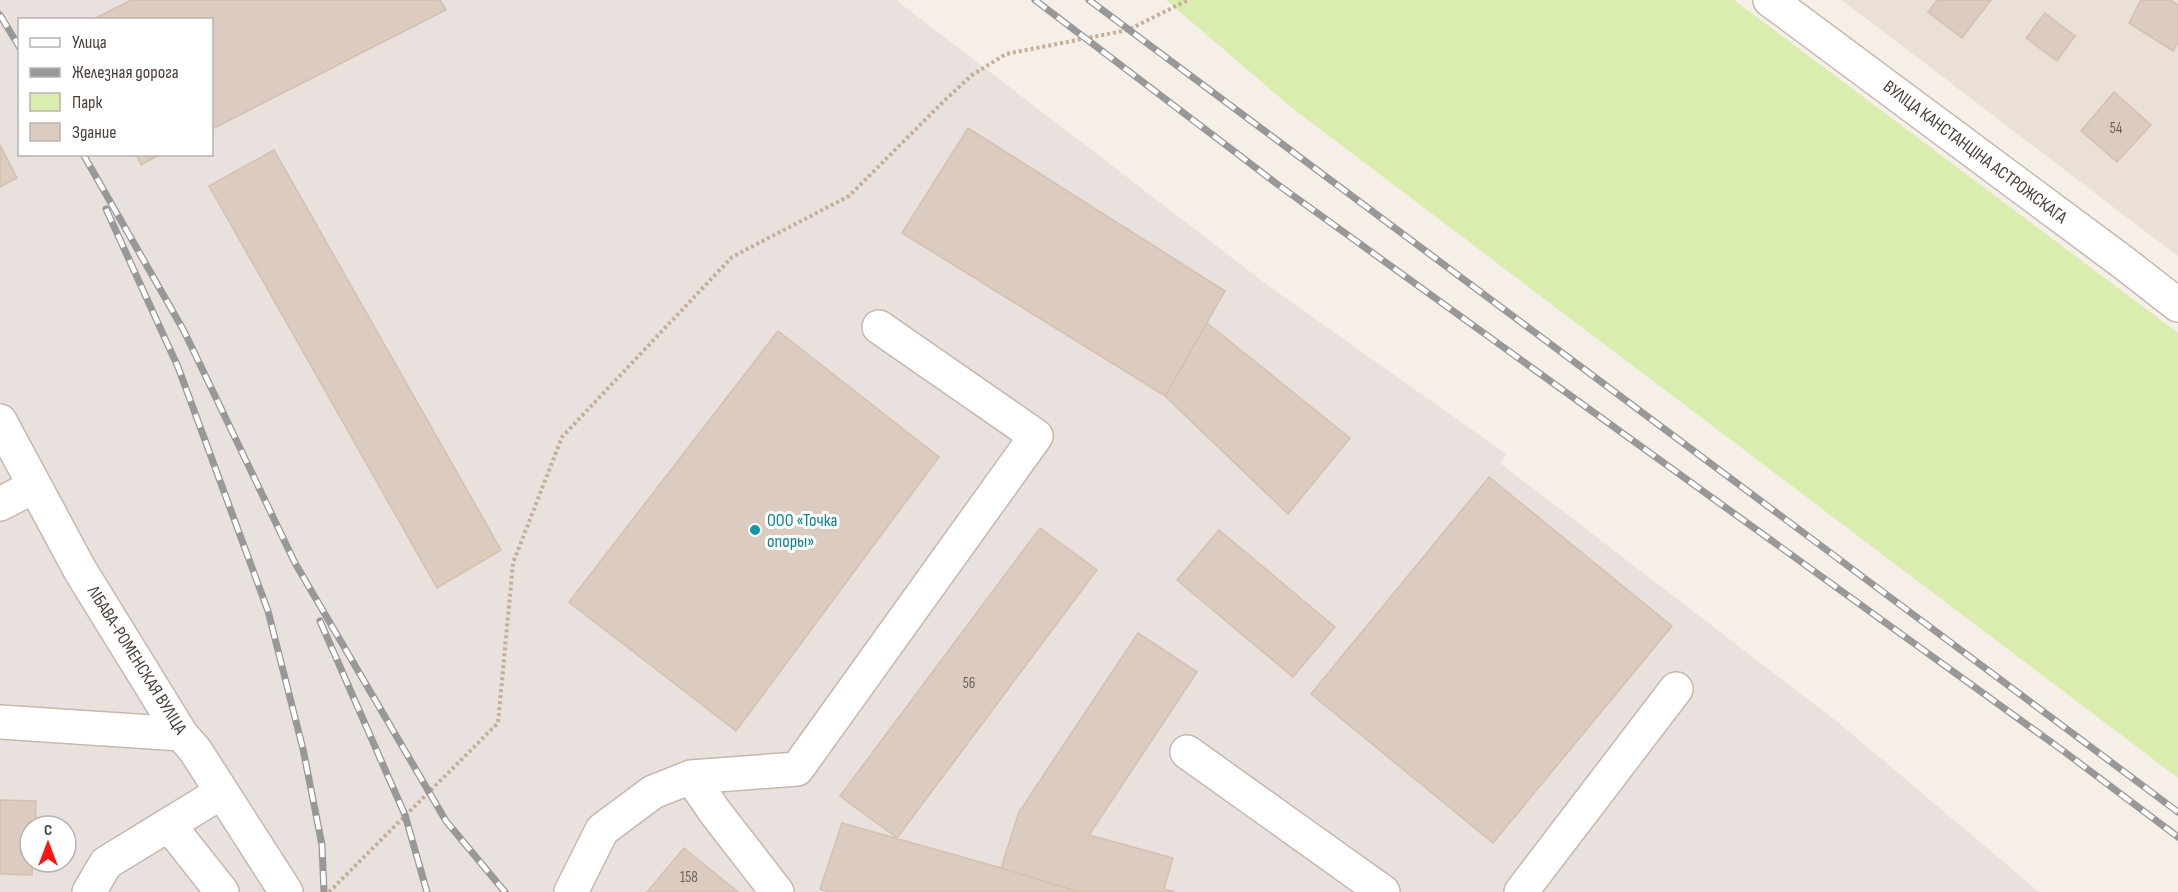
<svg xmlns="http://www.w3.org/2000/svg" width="2178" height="892" viewBox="0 0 2178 892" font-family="'Sofia Sans Condensed',sans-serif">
  <rect width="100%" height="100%" fill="#f5efe8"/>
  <path fill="#eae0d6" d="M1842,0H2178V256L2121,213Z"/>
  <path fill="#e8e1dd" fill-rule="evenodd" d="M0,0H896L1270,287L1506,454L1500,463L1840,724L2039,892H0ZM20,20H212V154H20ZM30,826H66V862H30Z"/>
  <path fill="#daedae" d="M1166,0H1734L2178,333V778L1292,108Z"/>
  <path fill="#dbccbf" stroke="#d4c0af" stroke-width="1.5" d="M131,0H440L446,10L212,129V20H92Z
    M1937,0H1991L1962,38L1928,12Z
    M2141,0H2170L2178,5V42L2173,51L2129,23Z
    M2045,13L2075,36L2057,61L2026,38Z
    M2114,92L2151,125L2117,162L2081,131Z
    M968,128L1225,291L1165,396L902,233Z
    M0,145L17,178L0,187Z
    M274,150L501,550L437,588L209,186Z
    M136,154H161L141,165Z
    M1207,323L1350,438L1288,514L1165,396Z
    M778,331L939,457L736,731L569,602Z
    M1489,477L1672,626L1493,843L1311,694Z
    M1040,528L1097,570L897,838L840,796Z
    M1219,530L1335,627L1293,677L1177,580Z
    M1138,633L1197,672L1089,835L1173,858L1164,889L1175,892H1079L1001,868L1019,812Z
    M0,800L36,801L35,826H30V862H33L32,875L0,874Z
    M842,823L1001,868L1079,892H829L820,889Z
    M684,848L738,892H647Z"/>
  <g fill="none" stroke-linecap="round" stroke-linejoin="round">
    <g stroke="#c5b8ad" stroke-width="36">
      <path id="minor" d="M1770,0L2124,263L2178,305
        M0,421L80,570L181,734L195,750L286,892
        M0,504L35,486
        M0,722L181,734
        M1187,752L1383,892
        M691,777L797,769L1036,436L879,327
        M169,825L222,892
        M89,892L106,863L222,792
        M571,892L602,830L653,792L691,777L715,812L777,892
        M1521,892L1676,689"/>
    </g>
    <path stroke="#c5af99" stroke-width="4" stroke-dasharray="3 3" stroke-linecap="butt" d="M329,892L498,723L513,563L562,437L732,257L849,196L944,101L972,75L1006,54L1128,30L1188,0"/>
    <use href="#minor" stroke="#fff" stroke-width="33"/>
    <g stroke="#989898" stroke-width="7">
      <path id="rail" d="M1035,0L1277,184L2062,750L2178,837
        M1089,0L2178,812
        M0,15L20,48
        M83,154L184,331L295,563L446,821L505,892
        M106,209L178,367L268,611L303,749L322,845L324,892
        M320,621L405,815L427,892"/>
    </g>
    <use href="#rail" stroke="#fff" stroke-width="4.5" stroke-dasharray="14" stroke-linecap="butt"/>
  </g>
  <circle fill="#0f9aa8" stroke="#fff" stroke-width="2" cx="755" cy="530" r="6"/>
  <g text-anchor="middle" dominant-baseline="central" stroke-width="6" stroke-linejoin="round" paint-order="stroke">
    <g font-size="15" fill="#6e6258">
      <text x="2116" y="128">54</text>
      <text x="969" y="683">56</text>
      <text x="689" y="877">158</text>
    </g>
    <g font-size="18" fill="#4a3f36" stroke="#fff">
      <text transform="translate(1975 152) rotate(37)">ВУЛІЦА КАНСТАНЦІНА АСТРОЖСКАГА</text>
      <text transform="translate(137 660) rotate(58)">ЛІБАВА-РОМЕНСКАЯ ВУЛІЦА</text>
    </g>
    <g font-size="18" fill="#0d838f" stroke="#fff" text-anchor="start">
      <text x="767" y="520">ООО «Точка<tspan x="767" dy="21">опоры»</tspan></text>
    </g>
  </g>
  <rect x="18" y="18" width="195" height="138" fill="#ffffff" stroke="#b7b2af" stroke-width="1.5"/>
  <rect x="30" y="38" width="30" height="9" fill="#ffffff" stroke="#b7b2af" stroke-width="1.5"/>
  <text x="72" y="48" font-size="18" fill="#4a3f36">Улица</text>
  <rect x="30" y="68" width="30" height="9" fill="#989898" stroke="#b7b2af" stroke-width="1.5"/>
  <text x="72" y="78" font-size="18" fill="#4a3f36">Железная дорога</text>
  <rect x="30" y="93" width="30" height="18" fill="#daedae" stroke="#b7b2af" stroke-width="1.5"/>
  <text x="72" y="108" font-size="18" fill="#4a3f36">Парк</text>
  <rect x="30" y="123" width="30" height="18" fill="#dbccbf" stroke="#b7b2af" stroke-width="1.5"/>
  <text x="72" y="138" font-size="18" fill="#4a3f36">Здание</text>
  <g transform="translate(48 844)"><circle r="28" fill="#ffffff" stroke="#b7b2af" stroke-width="1.5"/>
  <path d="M0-4.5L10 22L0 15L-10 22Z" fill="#ff1516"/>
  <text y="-9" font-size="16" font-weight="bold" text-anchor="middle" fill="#4a3f36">С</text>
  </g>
</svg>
